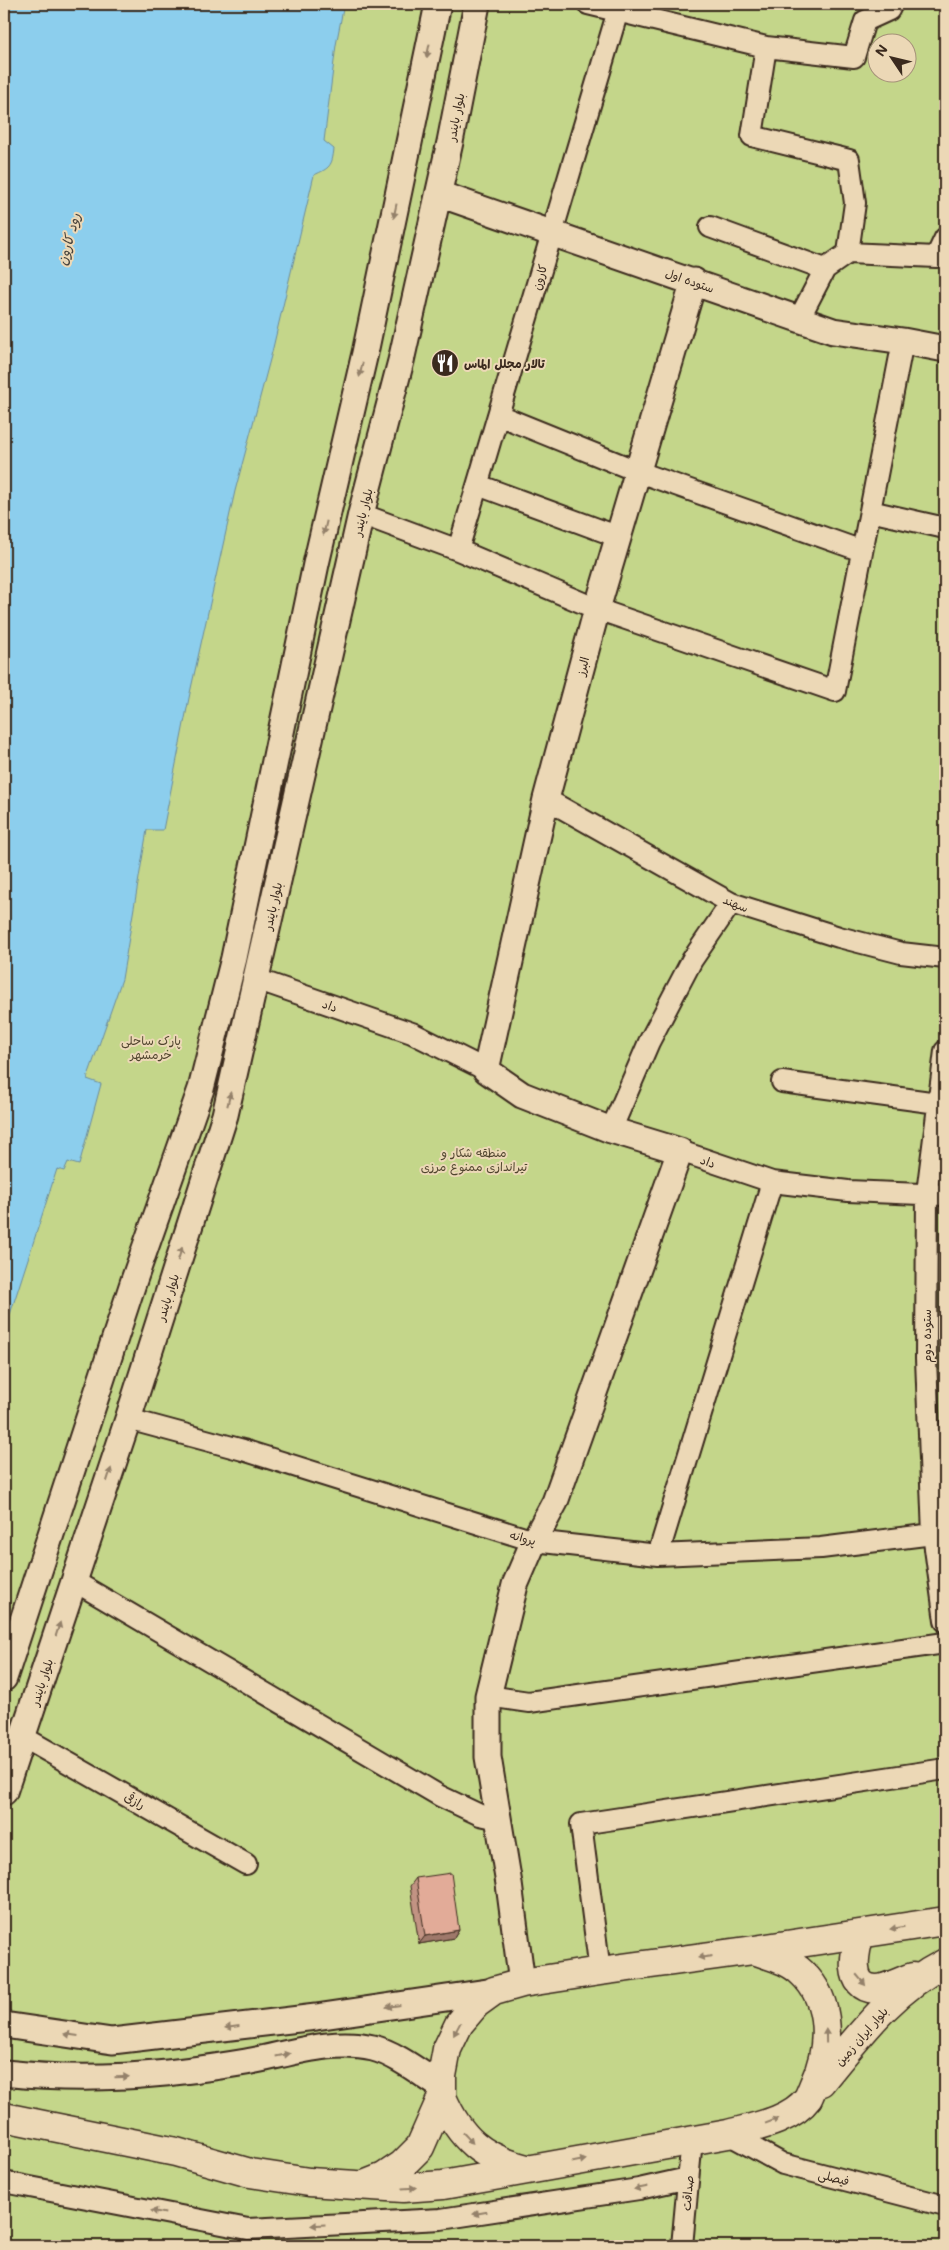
<svg xmlns="http://www.w3.org/2000/svg" width="949" height="2250" viewBox="0 0 949 2250" font-family="Mali,'Playpen Sans Arabic',sans-serif">
  <rect width="100%" height="100%" fill="#eacbae"/>
  <filter id="ink" filterUnits="userSpaceOnUse"><feTurbulence type="fractalNoise" baseFrequency=".02" numOctaves="2"/><feDisplacementMap in="SourceGraphic" scale="10" xChannelSelector="R" yChannelSelector="G"/><feConvolveMatrix kernelMatrix="1 2 1 2 8 2 1 2 1" color-interpolation-filters="sRGB"/></filter>
  <g filter="url(#ink)">
    <path fill="#c4d68a" stroke="#808054" fill-rule="evenodd" d="M4,4H945V2246H4ZM876,42H906V72H876Z"/>
    <path fill="#8cceed" stroke="#6c8c9a" d="M4,4H344L336,45L324,141L334,149C332,166 330,168 314,175L272,352L235,491L190,693L163,830H147L122,979L87,1079L101,1084L79,1165L68,1162L64,1171L57,1169L4,1333Z"/>
    <g fill="none" stroke-linecap="round" stroke-linejoin="round">
      <g stroke="#3b2a1e" stroke-width="24">
        <path id="minor" d="M588,4L766,47
          M710,227L825,269
          M848,253L936,257L945,238
          M799,319L825,269L848,253L855,203L849,160L752,136L766,47L854,57L865,21L889,10L892,4
          M498,415L639,472L862,551
          M478,485L619,537
          M870,511L945,528
          M361,514L458,550L597,609L835,691L903,341
          M458,550L620,4
          M546,799L731,903L839,937L901,953L945,958
          M256,979L412,1033L486,1070
          M945,1051L927,1193L926,1359L933,1534L945,1621
          M782,1082L945,1104
          M611,1130L649,1042L692,960L731,903
          M680,1151L772,1182L848,1191L945,1195
          M128,1419L243,1450L534,1541L658,1555L821,1548L933,1534
          M658,1555L772,1182
          M74,1581L440,1796L480,1815L499,1819
          M488,1696L529,1702L945,1643
          M23,1737L246,1864
          M600,1971L581,1824L945,1769
          M728,2134L783,2164L945,2206
          M4,2182L248,2229L441,2219L639,2189L688,2178
          M682,2246L692,2139"/>
      </g>
      <g stroke="#3b2a1e" stroke-width="29">
        <path id="tertiary" d="M439,194L833,331L903,341L945,349
          M4,1678L134,1280L201,1089L234,958L316,564L365,353L438,4
          M4,1792L128,1419L225,1115L361,514L401,361L450,142L477,4
          M522,1983L509,1884L488,1757V1696L515,1585L534,1541L555,1502L680,1151L611,1130L522,1095L486,1070L546,799L597,609L694,281
          M4,2025L112,2041L316,2017L494,1991
          M4,2073C87,2082 163,2076 246,2062C287,2055 331,2038 373,2048C395,2053 423,2075 442,2087"/>
      </g>
      <g stroke="#3b2a1e" stroke-width="31">
        <path id="primary" d="M860,1934C855,1951 846,1988 876,1989C887,1989 902,1980 913,1977
          M821,2082C858,2037 892,1990 945,1963
          M442,2097C460,2139 482,2158 527,2169
          M4,2117L176,2152L250,2173L309,2182L403,2188L443,2185L728,2134C754,2127 791,2121 808,2098C810,2094 812,2089 814,2084C830,2049 833,2002 802,1973C789,1960 770,1956 754,1950
          M364,2185L384,2177L402,2165L420,2147L442,2097V2076L447,2049L459,2024L476,2004L494,1991L522,1983L600,1971L754,1950L945,1921"/>
      </g>
      <use href="#minor" stroke="#ecd8b6" stroke-width="20"/>
      <use href="#tertiary" stroke="#ecd8b6" stroke-width="25"/>
      <use href="#primary" stroke="#ecd8b6" stroke-width="28"/>
    </g>
    <path fill="#c29383" stroke="#3b2a1e" d="M416,1878L459,1930L454,1938L419,1944L410,1886Z"/>
    <path fill="#9e786a" stroke="#3b2a1e" d="M459,1930L454,1938L419,1944L425,1936Z"/>
    <path fill="#e2ab98" stroke="#3b2a1e" d="M451,1873L459,1930L425,1936L416,1878Z"/>
    <defs><path id="oneway-solid" d="M-6-.8H1V-3.2L6.5 0L1 3.2V.8H-6Z" transform="scale(1.25)"/></defs>
    <g fill="#94816a">
      <use href="#oneway-solid" transform="translate(428 51) rotate(102)"/>
      <use href="#oneway-solid" transform="translate(395 211) rotate(102)"/>
      <use href="#oneway-solid" transform="translate(361 370) rotate(103)"/>
      <use href="#oneway-solid" transform="translate(325 528) rotate(103)"/>
      <use href="#oneway-solid" transform="translate(229 1099) rotate(-77)"/>
      <use href="#oneway-solid" transform="translate(180 1254) rotate(-72)"/>
      <use href="#oneway-solid" transform="translate(109 1475) rotate(-72)"/>
      <use href="#oneway-solid" transform="translate(58 1629) rotate(-72)"/>
      <use href="#oneway-solid" transform="translate(897 1928) rotate(171)"/>
      <use href="#oneway-solid" transform="translate(705 1957) rotate(173)"/>
      <use href="#oneway-solid" transform="translate(861 1980) rotate(50)"/>
      <use href="#oneway-solid" transform="translate(393 2006) rotate(172)"/>
      <use href="#oneway-solid" transform="translate(232 2027) rotate(173)"/>
      <use href="#oneway-solid" transform="translate(457 2029) rotate(118)"/>
      <use href="#oneway-solid" transform="translate(71 2035) rotate(-172)"/>
      <use href="#oneway-solid" transform="translate(826 2036) rotate(-91)"/>
      <use href="#oneway-solid" transform="translate(283 2055) rotate(-11)"/>
      <use href="#oneway-solid" transform="translate(122 2077) rotate(-1)"/>
      <use href="#oneway-solid" transform="translate(772 2121) rotate(-21)"/>
      <use href="#oneway-solid" transform="translate(468 2138) rotate(47)"/>
      <use href="#oneway-solid" transform="translate(579 2161) rotate(-11)"/>
      <use href="#oneway-solid" transform="translate(409 2188) rotate(-3)"/>
      <use href="#oneway-solid" transform="translate(641 2188) rotate(169)"/>
      <use href="#oneway-solid" transform="translate(158 2212) rotate(-169)"/>
      <use href="#oneway-solid" transform="translate(480 2213) rotate(171)"/>
      <use href="#oneway-solid" transform="translate(318 2225) rotate(177)"/>
    </g>
  </g>
  <defs>
    <g id="restaurant-disc" transform="scale(1.4375)"><circle r="9.5" fill="#3b2a1e" stroke="#ecd8b6"/><path d="M-5-6h1v4h1v-4h1v4h1v-4h1v5L-1.5 .5V6h-2V.5L-5-1ZM5-6V6H3V1.5H1.5Q1.5-4 5-6Z" fill="#fff"/></g>
  </defs>
  <g fill-rule="evenodd">
    <use href="#restaurant-disc" x="445" y="363"/>
  </g>
  <g text-anchor="middle" dominant-baseline="central" stroke-width="4" stroke-linejoin="round" paint-order="stroke">
    <g font-size="12" fill="#3b2a1e" stroke="#ecd8b6">
      <text transform="translate(455 117) rotate(-79)">بلوار بایندر</text>
      <text transform="translate(539 277) rotate(-74)">کارون</text>
      <text transform="translate(690 280) rotate(19)">ستوده اول</text>
      <text transform="translate(362 512) rotate(-76)">بلوار بایندر</text>
      <text transform="translate(582 666) rotate(-75)">البرز</text>
      <text transform="translate(736 903) rotate(22)">سهند</text>
      <text transform="translate(272 906) rotate(-77)">بلوار بایندر</text>
      <text transform="translate(330 1005) rotate(19)">داد</text>
      <text transform="translate(708 1161) rotate(19)">داد</text>
      <text transform="translate(167 1297) rotate(-72)">بلوار بایندر</text>
      <text transform="translate(926 1336) rotate(-90)">ستوده دوم</text>
      <text transform="translate(523 1537) rotate(15)">پروانه</text>
      <text transform="translate(41 1682) rotate(-72)">بلوار بایندر</text>
      <text transform="translate(135 1800) rotate(29)">رازقی</text>
      <text transform="translate(861 2036) rotate(-49)">بلوار ایران زمین</text>
      <text transform="translate(834 2177) rotate(14)">فیصلی</text>
      <text transform="translate(687 2193) rotate(-85)">صداقت</text>
    </g>
    <g font-size="12" font-weight="bold" fill="#3b2a1e" stroke="#ecd8b6" text-anchor="start">
      <text x="464" y="363">تالار مجلل الماس</text>
    </g>
    <g font-size="12" fill="#50442e" stroke="#ecd8b6">
      <text x="151" y="1040">پارک ساحلی<tspan x="151" dy="14">خرمشهر</tspan></text>
      <text x="474" y="1152">منطقه شکار و<tspan x="474" dy="14">تیراندازی ممنوع مرزی</tspan></text>
    </g>
    <g font-size="14" font-style="italic" fill="#47433d" stroke="#ecd8b6">
      <text transform="translate(68 239) rotate(-75)">رود کارون</text>
    </g>
  </g>
  <rect width="949" height="2250" fill="none" stroke="#ecd8b6" stroke-width="20"/>
  <rect x="10" y="10" width="929" height="2230" fill="none" stroke="#3b2a1e" stroke-width="2" filter="url(#ink)"/>
  <g transform="translate(892 58) rotate(305)"><circle r="24" fill="#ecd8b6" stroke="#a59279"/>
  <path d="M0-4L9 19L0 12L-9 19Z" fill="#3b2a1e"/>
  <text y="-8" font-size="14" font-weight="bold" text-anchor="middle" fill="#3b2a1e">N</text>
  </g>
</svg>
